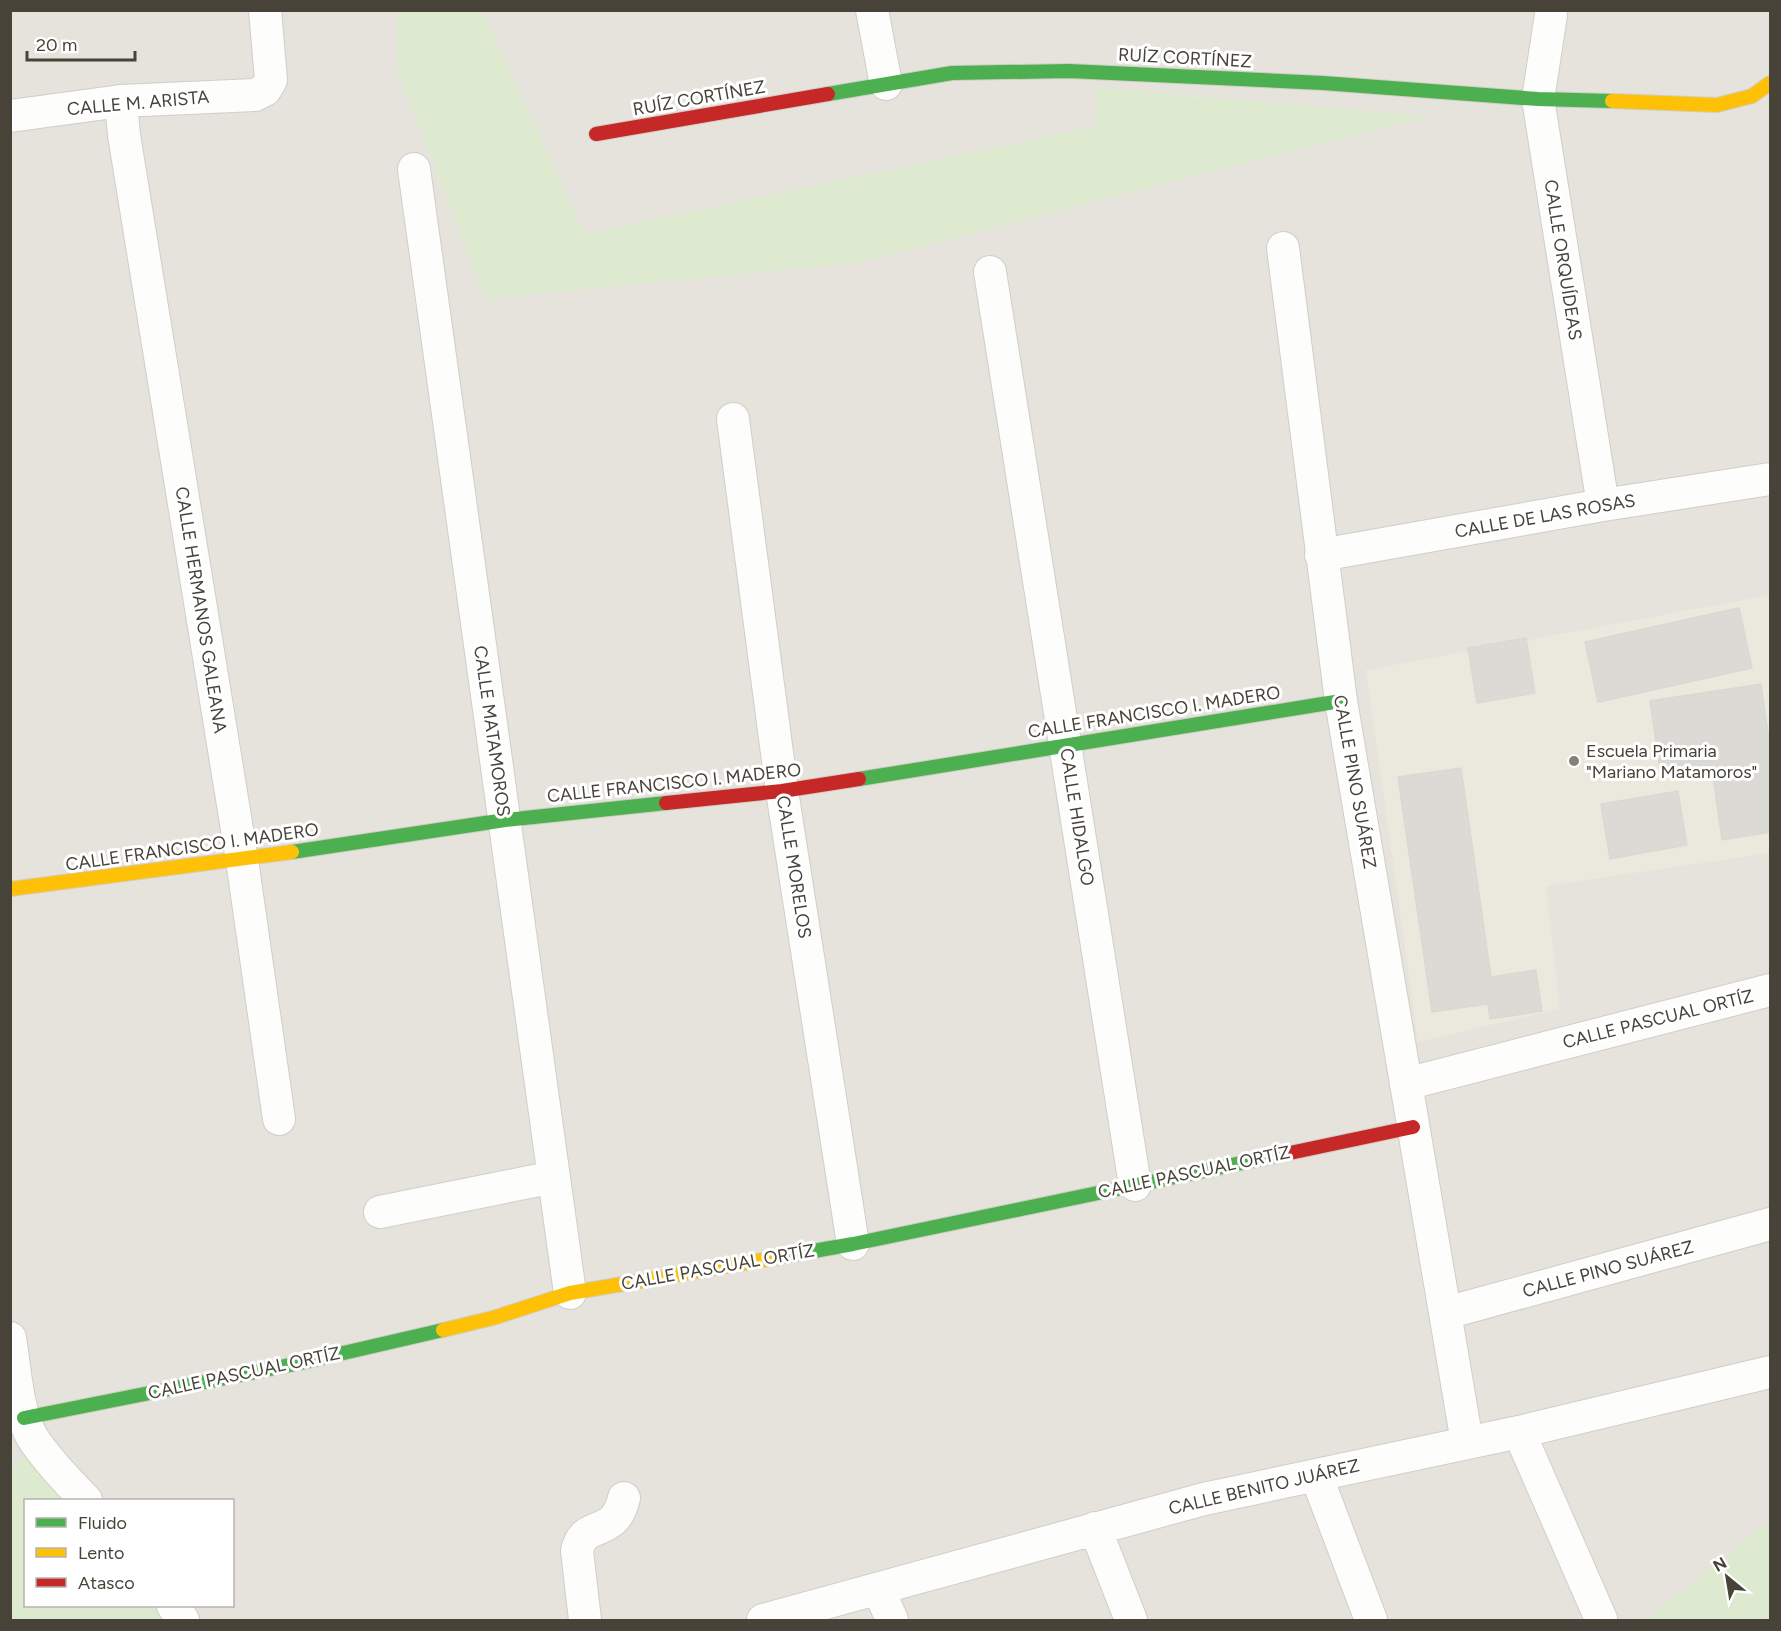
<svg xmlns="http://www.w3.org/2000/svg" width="1781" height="1631" viewBox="0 0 1781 1631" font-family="Figtree,sans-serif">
  <rect width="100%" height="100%" fill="#f2f1ed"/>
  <path fill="#e5e3db" d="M10,11H398L397,70L486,299L855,263L1430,116L1098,88L1097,126L585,234L482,11H1770V1620H201L186,1606H232V1500H26L11,1600Z"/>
  <path fill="#ebe9dd" d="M1770,595V853L1546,886L1560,1009L1418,1042L1366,670Z"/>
  <path fill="#ddeacf" d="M398,11H482L585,234L1097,126V88L1432,116L855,263L486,299L397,70Z
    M36,1448L86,1500H26V1606H186L201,1620H11L10,1467Z
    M1770,1521V1620H1646Z"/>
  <path fill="#dbdad5" stroke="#dad8d3" stroke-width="1.5" d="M1739,608L1752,668L1598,702L1585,642Z
    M1526,638L1535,693L1477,703L1468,648Z
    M1761,684L1770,747V832L1722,840L1712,769L1661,776L1650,701Z
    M1461,768L1491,977L1536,970L1542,1011L1490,1019L1488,1004L1432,1012L1398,777Z
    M1678,791L1687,845L1610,859L1601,804Z"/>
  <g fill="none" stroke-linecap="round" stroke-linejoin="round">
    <g stroke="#d0ceca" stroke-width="34">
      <path id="street" d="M872,10L886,84
        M1551,15L1538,99L1603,505
        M121,101L124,135L242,860L279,1119
        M10,116L121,101L255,95L265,90L271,80L265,10
        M414,169L570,1293
        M1283,248L1341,701L1467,1442
        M990,272L1135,1185
        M733,419L782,791L853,1244
        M1321,555L1603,505L1770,479
        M1406,1084L1770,990
        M380,1212L554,1177
        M1446,1313L1770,1224
        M10,1338C15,1368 17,1411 32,1437C47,1460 67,1481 86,1500
        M1519,1432L1601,1619
        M1316,1475L1371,1620
        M1095,1528L1131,1620
        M879,1590L892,1620
        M173,1606L183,1620
        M585,1620L577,1551C582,1527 598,1533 613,1520C619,1514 622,1507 624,1498
        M763,1620L1204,1499L1519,1432L1770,1372"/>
    </g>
    <g stroke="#d0cec4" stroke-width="16">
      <path id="fast" d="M828,94L952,73L1069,71L1323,83L1538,99L1612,101
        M859,779L1341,701
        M292,852L505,820L666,803
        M780,1257L853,1244L1285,1154
        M24,1418L300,1363L443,1330"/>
    </g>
    <g stroke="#d0cec4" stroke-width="16">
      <path id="slow" d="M1612,101L1717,105L1752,96L1770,83
        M10,889L292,852
        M443,1330L493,1318L570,1293L780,1257"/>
    </g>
    <g stroke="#d0cec4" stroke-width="16">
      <path id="jam" d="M596,134L828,94
        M666,803L782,791L859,779
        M1285,1154L1413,1127"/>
    </g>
    <use href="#street" stroke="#fdfdfc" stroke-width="32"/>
    <use href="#fast" stroke="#4caf50" stroke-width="14"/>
    <use href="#slow" stroke="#ffc107" stroke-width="14"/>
    <use href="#jam" stroke="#c62828" stroke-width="14"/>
  </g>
  <circle fill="#838078" stroke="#fff" stroke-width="2" cx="1574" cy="761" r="6"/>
  <g text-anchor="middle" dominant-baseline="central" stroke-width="6" stroke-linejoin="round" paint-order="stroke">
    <g font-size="18" fill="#474339" stroke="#fff">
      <text transform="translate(1185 58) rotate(3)">RUÍZ CORTÍNEZ</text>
      <text transform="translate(699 98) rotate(-10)">RUÍZ CORTÍNEZ</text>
      <text transform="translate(138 103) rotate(-5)">CALLE M. ARISTA</text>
      <text transform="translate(1563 260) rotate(81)">CALLE ORQUÍDEAS</text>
      <text transform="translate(1545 516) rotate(-10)">CALLE DE LAS ROSAS</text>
      <text transform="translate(201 610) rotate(81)">CALLE HERMANOS GALEANA</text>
      <text transform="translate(1154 712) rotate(-9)">CALLE FRANCISCO I. MADERO</text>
      <text transform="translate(492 731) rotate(82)">CALLE MATAMOROS</text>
      <text transform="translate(1355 782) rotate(80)">CALLE PINO SUÁREZ</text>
      <text transform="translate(674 783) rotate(-6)">CALLE FRANCISCO I. MADERO</text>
      <text transform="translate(1077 817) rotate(81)">CALLE HIDALGO</text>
      <text transform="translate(192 847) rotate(-8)">CALLE FRANCISCO I. MADERO</text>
      <text transform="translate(794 867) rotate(81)">CALLE MORELOS</text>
      <text transform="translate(1658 1019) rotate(-14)">CALLE PASCUAL ORTÍZ</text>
      <text transform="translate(1194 1172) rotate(-12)">CALLE PASCUAL ORTÍZ</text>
      <text transform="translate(718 1267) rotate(-10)">CALLE PASCUAL ORTÍZ</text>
      <text transform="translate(1608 1269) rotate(-15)">CALLE PINO SUÁREZ</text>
      <text transform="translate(244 1373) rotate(-12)">CALLE PASCUAL ORTÍZ</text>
      <text transform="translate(1264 1487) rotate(-13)">CALLE BENITO JUÁREZ</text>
    </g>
    <g font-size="18" fill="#474339" stroke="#fff" text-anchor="start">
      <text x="1586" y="751">Escuela Primaria<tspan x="1586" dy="21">"Mariano Matamoros"</tspan></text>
    </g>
  </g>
  <rect width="1781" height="1631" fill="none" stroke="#474339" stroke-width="24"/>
  <rect x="24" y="1499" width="210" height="108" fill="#ffffff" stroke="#b5b4b0" stroke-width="1.5"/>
  <rect x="36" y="1518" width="30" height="9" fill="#4caf50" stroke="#b5b4b0" stroke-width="1.5"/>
  <text x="78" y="1529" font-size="18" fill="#474339">Fluido</text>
  <rect x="36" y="1548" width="30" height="9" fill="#ffc107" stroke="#b5b4b0" stroke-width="1.5"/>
  <text x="78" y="1559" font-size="18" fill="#474339">Lento</text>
  <rect x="36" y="1578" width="30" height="9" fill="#c62828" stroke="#b5b4b0" stroke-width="1.5"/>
  <text x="78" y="1589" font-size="18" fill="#474339">Atasco</text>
  <g transform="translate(1727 1577) rotate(330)" stroke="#ffffff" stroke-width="4.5" paint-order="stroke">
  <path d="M0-4.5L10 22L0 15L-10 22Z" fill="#474339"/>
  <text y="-9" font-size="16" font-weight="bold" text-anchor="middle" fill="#474339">N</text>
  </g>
  <path d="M27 51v9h108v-9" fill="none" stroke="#474339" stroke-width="3"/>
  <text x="36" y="51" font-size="18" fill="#474339" stroke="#ffffff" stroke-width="4.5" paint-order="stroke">20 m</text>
</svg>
